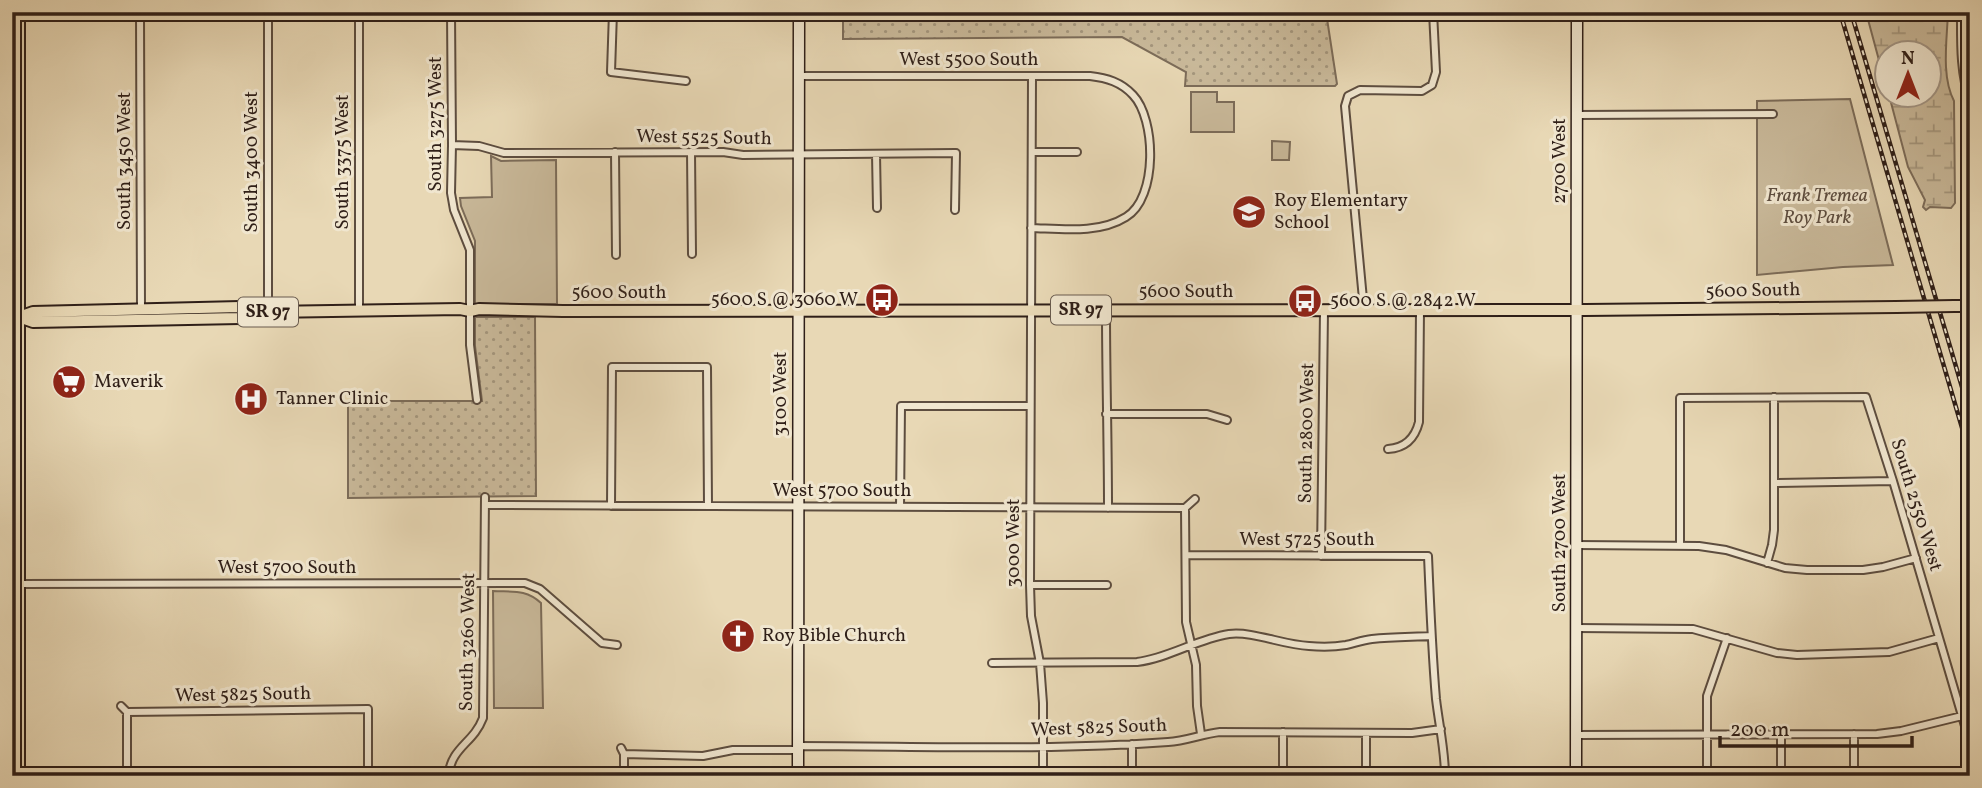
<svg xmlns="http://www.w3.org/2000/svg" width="1982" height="788" viewBox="0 0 1982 788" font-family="Vollkorn,serif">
  <defs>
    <pattern id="grass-dots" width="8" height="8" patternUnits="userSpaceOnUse" patternTransform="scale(1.75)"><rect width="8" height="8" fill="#c9b99a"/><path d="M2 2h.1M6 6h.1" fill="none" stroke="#a4967d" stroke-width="1.8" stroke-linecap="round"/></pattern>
    <pattern id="wetland-marsh" width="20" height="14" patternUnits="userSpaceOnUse" patternTransform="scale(1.75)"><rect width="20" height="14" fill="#c9b99a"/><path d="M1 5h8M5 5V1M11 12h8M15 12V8" fill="none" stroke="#a4967d"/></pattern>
  </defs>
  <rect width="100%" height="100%" fill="#e8d8b5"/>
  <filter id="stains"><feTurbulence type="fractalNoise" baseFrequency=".00286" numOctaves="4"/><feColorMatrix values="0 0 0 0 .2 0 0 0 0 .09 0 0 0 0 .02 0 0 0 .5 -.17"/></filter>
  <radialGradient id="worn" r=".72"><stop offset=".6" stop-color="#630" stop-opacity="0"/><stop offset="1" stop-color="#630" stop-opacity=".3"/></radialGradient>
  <path fill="url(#grass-dots)" stroke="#7c6c59" stroke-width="2" d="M843,12H1326L1337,84L1335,86H1185L1186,72L1122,37L843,39Z
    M475,317H535L536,496L348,498V401H482L475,346Z"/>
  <path fill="url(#wetland-marsh)" stroke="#7c6c59" stroke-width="2" d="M1866,12H1948C1947,40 1941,76 1954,101L1955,203L1951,208L1930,207L1926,210L1923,207L1925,200L1908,167L1889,95L1930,94V52H1888L1887,90Z"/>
  <path fill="#c9b99a" stroke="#7c6c59" stroke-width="2" d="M1191,92H1217V102H1234V132H1191Z
    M1850,99L1893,265L1843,267L1757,275V101Z
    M1272,141L1290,142L1289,160H1272Z
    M491,156L501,161L556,160L557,304H475V241L461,206L460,198L492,197Z
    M493,591C513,592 526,589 541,603L543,708H494Z"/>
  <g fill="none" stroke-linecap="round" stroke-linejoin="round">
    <g stroke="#5d4d3f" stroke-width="10">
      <path id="street" d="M140,12L141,310
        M451,12L452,145L451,193L454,210L470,250V345L477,400
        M613,12L611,72L686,81
        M1961,12C1961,43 1960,72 1970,102
        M1365,16H1433
        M799,76H1090C1107,78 1121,82 1133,95C1156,119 1158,198 1126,217C1099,234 1062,229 1031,228
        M1032,76L1030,585L1031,616L1040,663L1043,703V776
        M1577,115L1773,114
        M452,145L479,146L504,153L723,152L743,155L956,153L955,210
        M615,152L616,255
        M691,152L692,254
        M1032,152H1077
        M876,154L877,208
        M1106,310C1106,376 1108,442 1108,508
        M1364,310L1345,106L1348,96L1360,90L1422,91L1432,85L1436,72L1433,12
        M359,311V12
        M268,312V12
        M1106,414H1207L1227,420
        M1388,449C1405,448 1415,438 1419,422L1420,310
        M1774,483L1893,481
        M485,505L1185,508L1195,499
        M611,506L612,367H707L708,506
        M900,507L901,406H1030
        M1185,508L1186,622L1196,665L1197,706L1201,734
        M1577,545L1699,546L1726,550L1785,568L1807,570H1863L1883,567L1916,558
        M1680,545V398L1866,397L1893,481L1970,743
        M1186,555L1428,556C1430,604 1432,652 1436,699C1439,725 1445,750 1445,776
        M1321,556L1324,310
        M1767,563L1772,545L1774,530V397
        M19,584L525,583L540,589L602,643L617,645
        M1030,585H1107
        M1577,628L1693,629L1777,653L1797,655L1889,652L1939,638
        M992,663L1137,662C1169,658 1197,639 1229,634C1253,631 1283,645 1309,646C1321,647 1334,647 1346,645C1355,643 1363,640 1372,639C1392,637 1412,637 1431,636
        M121,706L127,712L368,709V776
        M127,712V776
        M1283,732V772
        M1781,734V776
        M1854,734V776
        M1577,735L1877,734L1901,731L1962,716
        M1132,744V776
        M798,746C921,746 1045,751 1168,742C1186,741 1202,734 1220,732L1412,733L1441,729
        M621,748L624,754V776
        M624,754L703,756L733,750H798
        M1366,772V733
        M448,776C452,746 473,744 483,718L485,497
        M1707,776V696L1727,638"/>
    </g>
    <g stroke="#2f1f18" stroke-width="13">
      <path id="secondary" d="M798,776L799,12
        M1576,776L1577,12"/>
    </g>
    <g stroke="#2f1f18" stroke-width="14">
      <path id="primary" d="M1954,306H1970
        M240,307L268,312L240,318L33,322L19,317L33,312Z
        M268,312L460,309L470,311L479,309L563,311L1585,310L1896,307
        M19,776V12"/>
    </g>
    <use href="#street" stroke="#f0e6cf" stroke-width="6"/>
    <use href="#secondary" stroke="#f0e6cf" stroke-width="10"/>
    <use href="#primary" stroke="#e8d8b5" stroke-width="10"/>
    <g stroke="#2f1f18" stroke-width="4.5">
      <path id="rail" d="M1840,12L1970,455
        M1851,12L1970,414"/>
    </g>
    <use href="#rail" stroke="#f0e6cf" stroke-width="2" stroke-dasharray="5" stroke-linecap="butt"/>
    <g stroke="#2f1f18" stroke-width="14" stroke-linecap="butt">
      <path id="primary-bridge" d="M1896,307L1954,306"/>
    </g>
    <use href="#primary-bridge" stroke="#e8d8b5" stroke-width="10"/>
  </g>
  <defs>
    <g id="school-disc" transform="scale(1.75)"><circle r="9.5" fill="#8f2418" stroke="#f0e6cf"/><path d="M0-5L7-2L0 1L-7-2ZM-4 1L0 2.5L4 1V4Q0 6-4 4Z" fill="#fff"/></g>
    <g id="bus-disc" transform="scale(1.75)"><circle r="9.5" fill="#8f2418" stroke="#f0e6cf"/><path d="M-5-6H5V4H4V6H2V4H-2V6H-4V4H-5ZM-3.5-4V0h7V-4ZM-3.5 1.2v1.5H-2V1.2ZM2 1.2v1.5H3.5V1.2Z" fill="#fff"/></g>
    <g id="supermarket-disc" transform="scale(1.75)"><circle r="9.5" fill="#8f2418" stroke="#f0e6cf"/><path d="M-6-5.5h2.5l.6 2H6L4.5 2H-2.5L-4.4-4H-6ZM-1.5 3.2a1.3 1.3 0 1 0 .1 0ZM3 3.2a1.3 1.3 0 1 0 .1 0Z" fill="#fff"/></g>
    <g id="hospital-disc" transform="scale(1.75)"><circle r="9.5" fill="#8f2418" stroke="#f0e6cf"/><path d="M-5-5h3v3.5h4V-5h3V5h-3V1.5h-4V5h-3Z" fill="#fff"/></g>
    <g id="church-disc" transform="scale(1.75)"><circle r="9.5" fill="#8f2418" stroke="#f0e6cf"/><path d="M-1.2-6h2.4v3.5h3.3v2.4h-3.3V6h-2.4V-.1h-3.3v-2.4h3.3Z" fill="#fff"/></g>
  </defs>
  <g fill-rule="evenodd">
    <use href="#school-disc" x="1249" y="212"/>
    <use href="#bus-disc" x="882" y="300"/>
    <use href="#bus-disc" x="1305" y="301"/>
    <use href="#supermarket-disc" x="69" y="382"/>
    <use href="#hospital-disc" x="251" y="399"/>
    <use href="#church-disc" x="738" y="636"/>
  </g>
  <g text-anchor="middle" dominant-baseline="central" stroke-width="6" stroke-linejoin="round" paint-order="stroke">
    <g fill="#f0e6cf" stroke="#695b4f" stroke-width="2">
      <rect x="1051" y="295.5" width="60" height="29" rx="5"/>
      <rect x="238" y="297.5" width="60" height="29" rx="5"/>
    </g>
    <g font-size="18" font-weight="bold" fill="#2f1f18">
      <text x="1081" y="310">SR 97</text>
      <text x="268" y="312">SR 97</text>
    </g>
    <g font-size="19" fill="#2f1f18" stroke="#f0e6cf">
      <text x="969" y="60">West 5500 South</text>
      <text transform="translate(436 124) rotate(-90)">South 3275 West</text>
      <text transform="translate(704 138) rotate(1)">West 5525 South</text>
      <text transform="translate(125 161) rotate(-90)">South 3450 West</text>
      <text transform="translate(1560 161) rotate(-90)">2700 West</text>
      <text transform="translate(252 162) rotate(-90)">South 3400 West</text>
      <text transform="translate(343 162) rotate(-90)">South 3375 West</text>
      <text transform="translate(1753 291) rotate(-1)">5600 South</text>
      <text x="1186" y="292">5600 South</text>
      <text x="619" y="293">5600 South</text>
      <text transform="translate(781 394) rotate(-90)">3100 West</text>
      <text transform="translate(1307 433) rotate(-89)">South 2800 West</text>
      <text x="842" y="491">West 5700 South</text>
      <text transform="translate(1916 505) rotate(73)">South 2550 West</text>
      <text x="1307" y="540">West 5725 South</text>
      <text transform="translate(1014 543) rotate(-90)">3000 West</text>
      <text transform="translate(1560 543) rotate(-90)">South 2700 West</text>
      <text x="287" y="568">West 5700 South</text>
      <text transform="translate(468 642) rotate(-89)">South 3260 West</text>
      <text transform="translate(243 695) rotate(-1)">West 5825 South</text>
      <text transform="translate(1099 728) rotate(-2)">West 5825 South</text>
    </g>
    <g font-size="19" font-style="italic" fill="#5d4d3f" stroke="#f0e6cf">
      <text x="1817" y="196">Frank Tremea<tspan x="1817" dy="22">Roy Park</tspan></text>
    </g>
    <g font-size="19" fill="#2f1f18" stroke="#f0e6cf" text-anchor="start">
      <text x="1274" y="201">Roy Elementary<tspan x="1274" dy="22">School</tspan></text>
      <text x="858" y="300" text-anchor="end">5600 S @ 3060 W</text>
      <text x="1330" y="301">5600 S @ 2842 W</text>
      <text x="94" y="382">Maverik</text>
      <text x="276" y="399">Tanner Clinic</text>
      <text x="762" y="636">Roy Bible Church</text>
    </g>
  </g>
  <rect width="1982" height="788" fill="none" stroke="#e8d8b5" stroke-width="42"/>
  <rect x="14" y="14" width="1954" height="760" fill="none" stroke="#2f1f18" stroke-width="3.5"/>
  <rect x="21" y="21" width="1940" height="746" fill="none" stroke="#2f1f18" stroke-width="2"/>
  <g transform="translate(1908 74)"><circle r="33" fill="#f0e6cf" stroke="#a39686" stroke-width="2"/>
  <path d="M0-5L12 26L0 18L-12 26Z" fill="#8f2418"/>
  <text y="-10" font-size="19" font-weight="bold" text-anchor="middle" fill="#2f1f18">N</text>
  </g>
  <path d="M1720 736v10h192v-10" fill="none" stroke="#2f1f18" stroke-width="3.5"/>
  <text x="1730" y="736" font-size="21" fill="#2f1f18" stroke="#f0e6cf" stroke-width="5" paint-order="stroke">200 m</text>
  <rect width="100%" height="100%" filter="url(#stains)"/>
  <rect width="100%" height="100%" fill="url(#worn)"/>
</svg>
